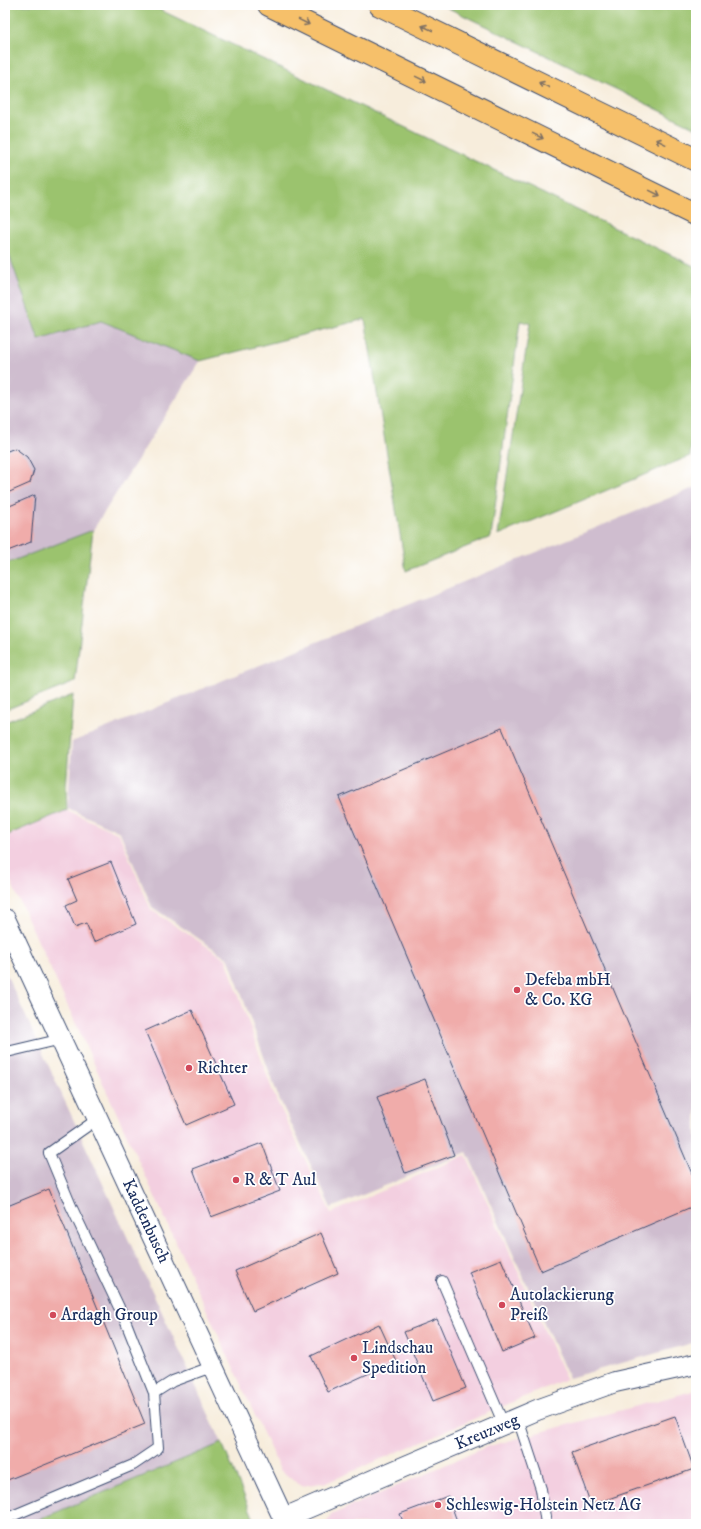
<svg xmlns="http://www.w3.org/2000/svg" width="701" height="1529" viewBox="0 0 701 1529" font-family="'IM FELL DW Pica',serif">
  <rect width="100%" height="100%" fill="#fff"/>
  <filter id="ink" filterUnits="userSpaceOnUse"><feTurbulence type="fractalNoise" baseFrequency=".025" numOctaves="2"/><feDisplacementMap in="SourceGraphic" scale="8" xChannelSelector="R" yChannelSelector="G"/><feConvolveMatrix kernelMatrix="1 2 1 2 8 2 1 2 1" color-interpolation-filters="sRGB"/></filter>
  <filter id="wash" filterUnits="userSpaceOnUse"><feTurbulence type="fractalNoise" baseFrequency=".012" numOctaves="4" result="noise"/><feDisplacementMap in="SourceGraphic" scale="16" xChannelSelector="R" yChannelSelector="G"/><feGaussianBlur stdDeviation="0.9" result="paint"/><feColorMatrix in="noise" values="0 0 0 0 0 0 0 0 0 0 0 0 0 0 0 0 0 1.4 0 .05"/><feComposite in="paint" operator="in"/></filter>
  <g filter="url(#wash)">
    <rect width="100%" height="100%" fill="#f7eddc"/>
    <path fill="#f3cfe0" d="M67,810L119,834L151,910L226,959L274,1095L331,1213L466,1155L566,1379L328,1482L301,1486L280,1470L5,869V836Z
      M696,1390V1524H326L331,1515L486,1447Z"/>
    <path fill="#cfbdcf" d="M5,243L39,340L101,321L200,361L93,530L5,564Z
      M696,487V1342L569,1378L467,1152L331,1208L278,1096L229,959L152,907L120,832L68,808L72,742Z
      M5,971L222,1443L28,1524H5Z"/>
    <path fill="#9bc36e" stroke="#5b7966" d="M5,5H150L696,267V392L690,456L498,535L530,323L520,321L491,537L406,571L365,319L200,361L101,321L39,340L5,243Z
      M442,5H696V128Z
      M93,530L75,682L5,710V564Z
      M73,695L66,788L67,810L5,836V722Z
      M222,1443L256,1524H28Z"/>
    <g id="blocks">
      <path fill="#f0acaa" d="M15,448L27,457L34,470L30,483L5,494V452Z
        M35,495L31,542L5,552V508Z
        M502,728L696,1183V1205L541,1271L339,797Z
        M111,862L136,924L94,942L86,923L75,927L66,905L77,900L68,879Z
        M192,1010L234,1104L186,1125L145,1031Z
        M425,1079L454,1155L405,1173L377,1097Z
        M262,1143L280,1191L211,1217L193,1169Z
        M49,1189L145,1424L5,1481V1207Z
        M321,1233L338,1273L253,1311L235,1271Z
        M501,1259L535,1338L502,1352L469,1272Z
        M437,1319L466,1388L433,1401L404,1332Z
        M379,1324L396,1361L328,1392L311,1356Z
        M675,1416L694,1469L591,1505L572,1452Z
        M448,1496L458,1524H404L400,1514Z"/>
    </g>
  </g>
  <g filter="url(#ink)">
    <use href="#blocks" fill-opacity="0" stroke="#3c4c71" stroke-width="1"/>
    <g fill="none" stroke-linecap="round" stroke-linejoin="round">
      <g stroke="#3c4c71" stroke-width="12">
        <path id="lane" d="M5,1050L7,1052L62,1039
          M442,1281L504,1425
          M154,1393L173,1381L214,1366
          M518,1419L541,1489L546,1524
          M5,1519L133,1465L158,1448L154,1393L125,1320L71,1206L49,1153L99,1118"/>
      </g>
      <g stroke="#3c4c71" stroke-width="22">
        <path id="street" d="M5,919L286,1524
          M284,1518L537,1410L615,1382L696,1364"/>
      </g>
      <g stroke="#3c4c71" stroke-width="24">
        <path id="highway" d="M269,5L696,215
          M380,5L696,160"/>
      </g>
      <use href="#lane" stroke="#fff" stroke-width="10"/>
      <use href="#street" stroke="#fff" stroke-width="20"/>
      <use href="#highway" stroke="#f6c06b" stroke-width="22"/>
    </g>
    <defs><path id="oneway-shaft" d="M-6 0H5M1.5-3L5.5 0L1.5 3" fill="none" stroke-width="1.6" stroke-linecap="round" stroke-linejoin="round"/></defs>
    <g stroke="#7e7064">
      <use href="#oneway-shaft" transform="translate(304 22) rotate(26)"/>
      <use href="#oneway-shaft" transform="translate(427 28) rotate(-154)"/>
      <use href="#oneway-shaft" transform="translate(421 79) rotate(26)"/>
      <use href="#oneway-shaft" transform="translate(544 85) rotate(-154)"/>
      <use href="#oneway-shaft" transform="translate(538 136) rotate(26)"/>
      <use href="#oneway-shaft" transform="translate(661 142) rotate(-154)"/>
      <use href="#oneway-shaft" transform="translate(655 193) rotate(26)"/>
    </g>
  </g>
  <g fill="#d1495b" stroke="#fff" stroke-width="1.5">
    <circle cx="517" cy="990" r="4"/>
    <circle cx="189" cy="1068" r="4"/>
    <circle cx="236" cy="1180" r="4"/>
    <circle cx="502" cy="1305" r="4"/>
    <circle cx="53" cy="1315" r="4"/>
    <circle cx="354" cy="1358" r="4"/>
    <circle cx="438" cy="1505" r="4"/>
  </g>
  <g text-anchor="middle" dominant-baseline="central" stroke-width="3.5" stroke-linejoin="round" paint-order="stroke">
    <g font-size="17" fill="#1b2f5e" stroke="#fff" text-anchor="start">
      <text x="525" y="980">Defeba mbH<tspan x="525" dy="20">&amp; Co. KG</tspan></text>
      <text x="197" y="1068">Richter</text>
      <text x="244" y="1180">R &amp; T Aul</text>
      <text x="510" y="1295">Autolackierung<tspan x="510" dy="20">Preiß</tspan></text>
      <text x="61" y="1315">Ardagh Group</text>
      <text x="362" y="1348">Lindschau<tspan x="362" dy="20">Spedition</tspan></text>
      <text x="446" y="1505">Schleswig-Holstein Netz AG</text>
    </g>
    <g font-size="17" fill="#1b2f5e" stroke="#fff">
      <text transform="translate(146 1221) rotate(65)">Kaddenbusch</text>
      <text transform="translate(487 1432) rotate(-23)">Kreuzweg</text>
    </g>
  </g>
  <rect width="701" height="1529" fill="none" stroke="#fff" stroke-width="20"/>
</svg>
